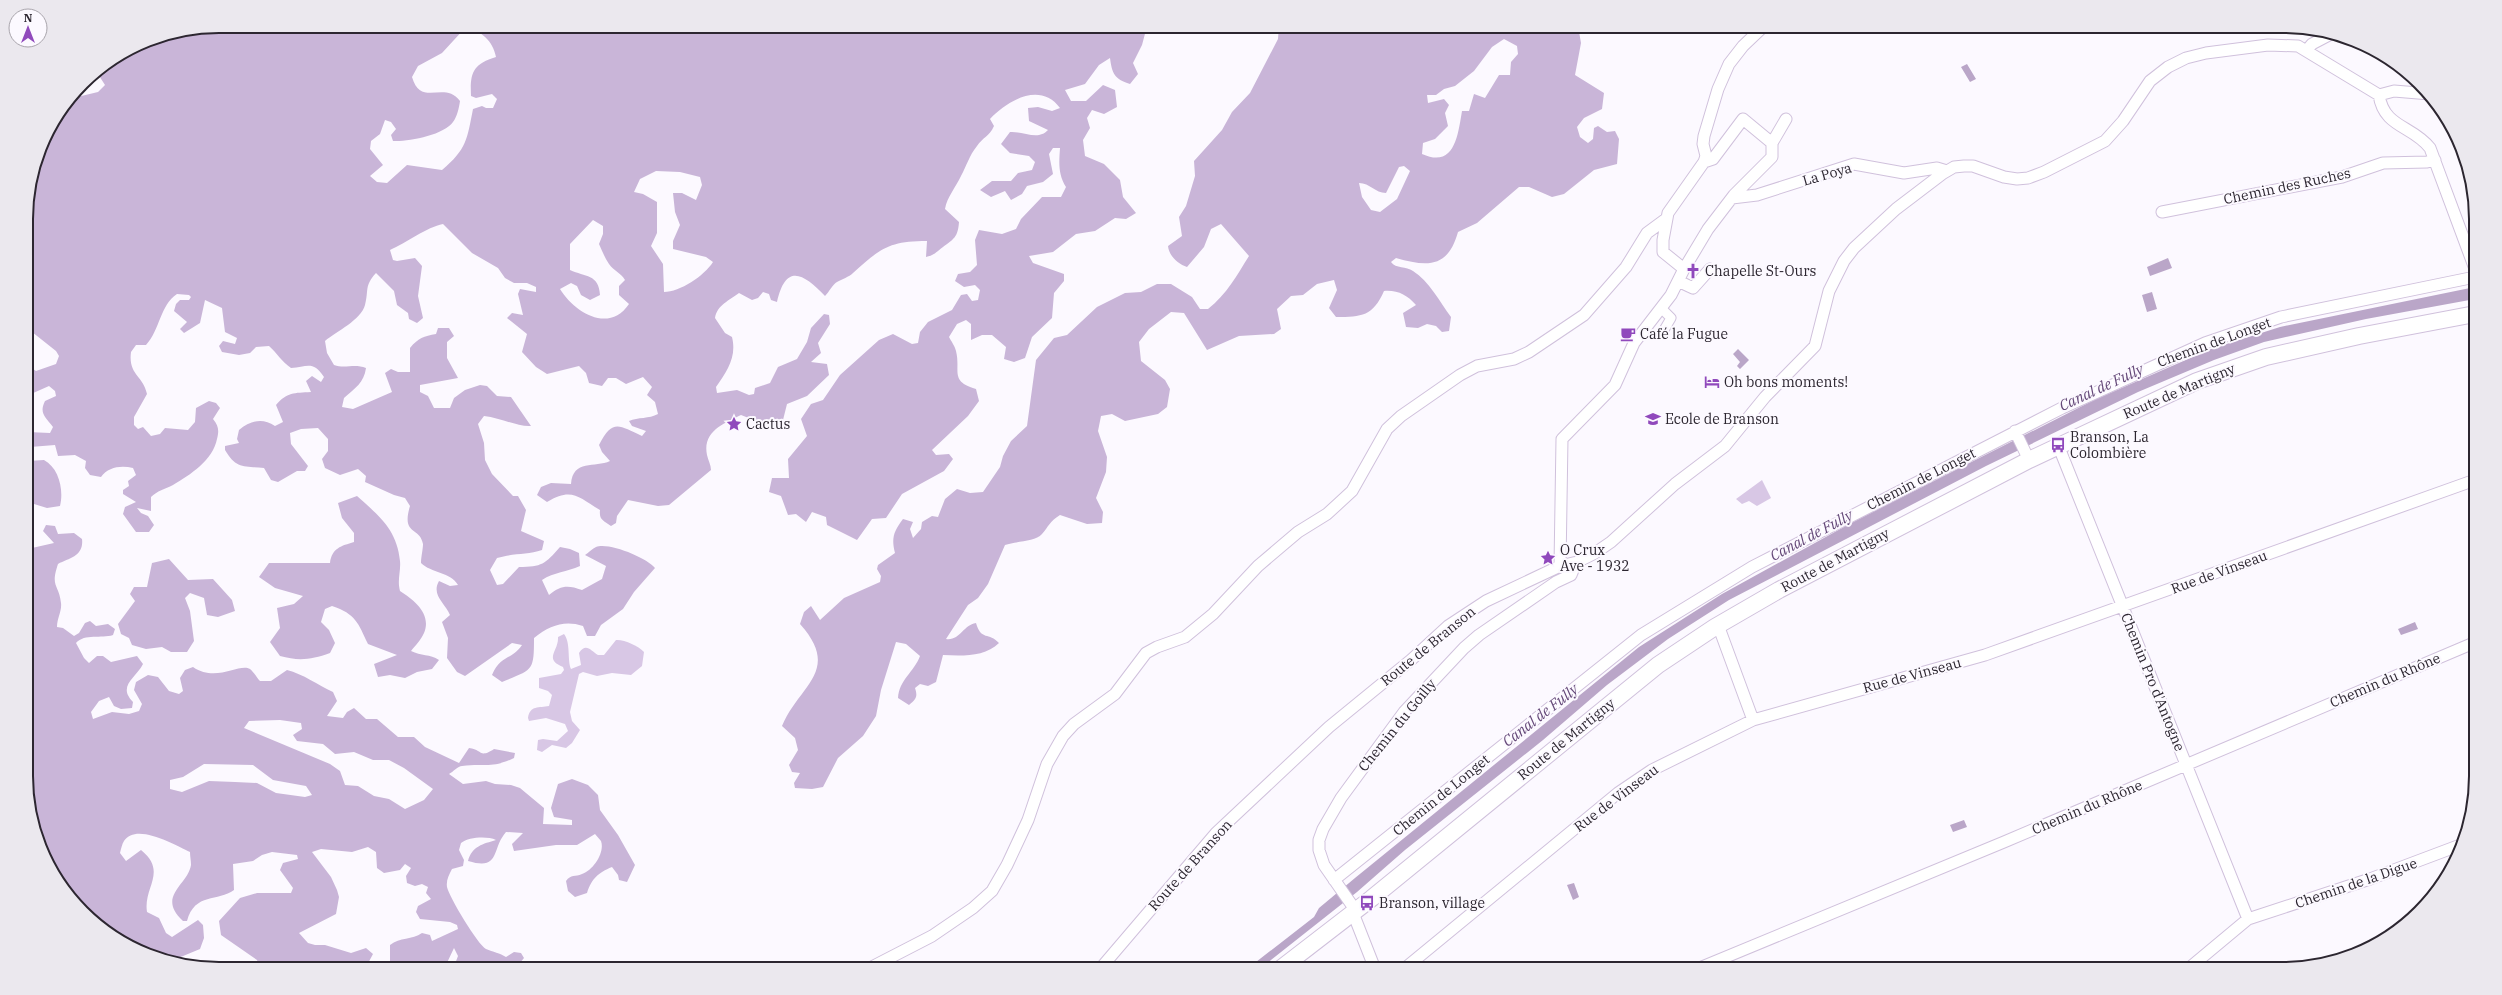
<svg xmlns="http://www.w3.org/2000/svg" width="2502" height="995" viewBox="0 0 2502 995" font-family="'IBM Plex Serif',serif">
  <rect width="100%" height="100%" fill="#fcf9ff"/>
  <path fill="#d8c7e5" d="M1762,480L1771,498L1757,506L1749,501L1742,504L1736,499Z
    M564,634C571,643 567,660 571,669L581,665L579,653C586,642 591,651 598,655H604L616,640C623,639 639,646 644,652L642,666L631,675L612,673L597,676L583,672L579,674L570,712L572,721L580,730L572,743L566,748L552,745L542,752L537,750L538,740L543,739L557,741L568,731L565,724L546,718L529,721L528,718C530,705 539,708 549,706L552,695L548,691L539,688V678L561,674L564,670L563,667C543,659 559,651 558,637Z"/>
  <path fill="#c9b5d8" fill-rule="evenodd" d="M219,26H1142L1146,30L1142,45L1133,63L1138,74L1130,84C1114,79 1112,73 1110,58L1099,65L1085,84L1065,90L1071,101H1086L1103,85L1115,90L1117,107L1104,114L1092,110L1087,118L1090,128L1083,140L1085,156L1104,164L1120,180L1123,197L1136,213L1126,219L1115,218L1095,231L1076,234L1053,252L1029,256L1033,263L1064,274V281L1054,293L1052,318L1032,337L1025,358L1014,362L1004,359L1006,347L992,335H982L971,340V324L966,320L957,324L949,337C951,341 955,346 956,351C961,371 949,381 976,389L979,401L968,416L932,450L936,455L949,454L953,459L944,471L902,494L886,518L872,519L857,540L827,525L826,517L812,512L806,522L796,514L788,515L781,496L769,492L772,478H789L788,459L807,436L801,419L811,404L823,400L840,375L879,340L893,334L912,344L918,343L920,332L928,322L952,310L961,295L967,294L972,301L978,300L980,290L975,285L964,287L955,281L958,274L970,272L977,265L975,240L979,230L1002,234L1016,229L1021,219L1042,197H1061L1066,187C1058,174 1059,163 1060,148H1053L1049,154L1053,174L1043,182L1027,186L1022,194L1011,200L1005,191L991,197L980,190L992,181H1011L1018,173L1032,170L1035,162L1029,156L1010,153L1001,144L1010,132C1024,131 1038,141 1048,130L1029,121L1028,108L1038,107L1052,111L1060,108C1040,81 1007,101 990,119L994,126C989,137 983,137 977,146C969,156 967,165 961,176C956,187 947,197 945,209L959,222C958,237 954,239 943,247C936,252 935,255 926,257L927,241C888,241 880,249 853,273C849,277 842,279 837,282C833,284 829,292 825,296C804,274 786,262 777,302L771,300L769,294L763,292L758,298L752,300L739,293C730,300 717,305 715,318L725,333L732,337C737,357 727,371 716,387L717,393L737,390L749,395L754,394L755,388L770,383L778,367L797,359L807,342L811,328L824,314L829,315L830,324L818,343L821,353L811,362L827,364L829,375L807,396L787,404L783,420L772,427L741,415C725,423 702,431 707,455C708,460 711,465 711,470L669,505L658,506L628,500L617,516L616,523L611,526C603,520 599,520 600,510C578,497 572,487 547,502L537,495L541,487L551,483L571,484C573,459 595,468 610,461L602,452L599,445C613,418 619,426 642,436L646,431L632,426L629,421C638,417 649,419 658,414L655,402L647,395L652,387L643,377L626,384L616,378H608L602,386L589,383L586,373L579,366L547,374L536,367L522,352L527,334L507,318L512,313L523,315L518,294L520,289L536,292V287L527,283H514L505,278L498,268L472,253L443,224C427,227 406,243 390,250L393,260L397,261L415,258L422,266L418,296L423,318L417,323L409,319L408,313L397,305L394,291L376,273C364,286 369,290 365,305C361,320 337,331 325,341L327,353L334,365C346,369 354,363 366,368C364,383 355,388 344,398L342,407L353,409L392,392L385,373L391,369L398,372H410V348C418,338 424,336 436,334L438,328H449L454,336L447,342V358L458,378L420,385V392L428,396L434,408H450L454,398L465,390L480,385L487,386L497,396L511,397L531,426C518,427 501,418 484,416L478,424L484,443L485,460L492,474L513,496H518L526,510L521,531L544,541L542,550C527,555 513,553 497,558L490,570L497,585L503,584L519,567C542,567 545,564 560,547L570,549L579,553L580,566C567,572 554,572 542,580L549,595C561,585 568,585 582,590L602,579L606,566L585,555C588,553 592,549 596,547C609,542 647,558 655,568L634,592L623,609L601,625L595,636H587L583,626C565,620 550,625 534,638C534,672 533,669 502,682L492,675C501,654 511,661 522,645L512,643L465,676L457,672L447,658L448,638L442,622L450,615C445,603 431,595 439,581L450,586L458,585C451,572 431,573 421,563C421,557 423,549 423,544C420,526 401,536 410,506L405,498L394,495L365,482L366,476L358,469L340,475L325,468L322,459L328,451V439L318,428L301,429L290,433L291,444L308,466L305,471H297L278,482L271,480L264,468C244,466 236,469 225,450V446L239,443L237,439L239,430C250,421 262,417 275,426L283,422L276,405C287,392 294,393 311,392L306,381L312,376L321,382L324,377C313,360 307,367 291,368C282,362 277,353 269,346L256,347L250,353L239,355L222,352L219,346L223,341L235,344L237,338L225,332L222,308L205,300L200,323L184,333L180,329L187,322L174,311L176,304L180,300H189L191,297L189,295L177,294C160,305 160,330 146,345H136L131,352C128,375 143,375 147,394L134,417V425L138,429L143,427L151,436L160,434L165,428L188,430L195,422L196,408L209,401L216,403L220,408L213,419C219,426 219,431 217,439C213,460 190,475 173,485C165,489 157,491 151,497V511L137,508L141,513L148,516L154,525L149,532H136L123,514L125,507L136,502L123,494V490L129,486L128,481L136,475L133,468C121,465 108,467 101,477L90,475L85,468L86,461L75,455L58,456L55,445L30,447L28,446V432L50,433L53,427C45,417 39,413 45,401L56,396L55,391L49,386L31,394L27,393V365L36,371L56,364L59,356L56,351L27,328L26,206L46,134L73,98L98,92L105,85L96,71L145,41ZM465,28C481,30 493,41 496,57C472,64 470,74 471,96L476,98L492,94L497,99L493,108H486L482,106L473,109C467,139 467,149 442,170L407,165L387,183L377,182L370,176L383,165L370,149L371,141L380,134L385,120L391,122L396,129L391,135L393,141C408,142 444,135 453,122C457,117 459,108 460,101C444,80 421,108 412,77L418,66L442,53ZM656,171L680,172L700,177L702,185L696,200L682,193H673L675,212L680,225L673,241V249L706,257L713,262C704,276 680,292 664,292L663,264L651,246L657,233V202L643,194L634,192L640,179ZM593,220L603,226V234L599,244C602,251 605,258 609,264C614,271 621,273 625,280L619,286V295L629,304C609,334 574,312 560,289L571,283L577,286L581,295L590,300L600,295C599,274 585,277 570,270V244Z
    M1279,26H1578L1581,43L1575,75L1604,93L1602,109L1584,118L1577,127L1580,137L1588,143L1593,139L1594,128L1598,126L1607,132L1615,131L1619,139L1617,164L1594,170L1564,194L1552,197L1529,187H1519L1477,223L1458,232C1448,268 1428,267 1396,258L1391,262C1396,269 1406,266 1413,271C1429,281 1440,302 1451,317L1449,331L1442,332L1436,326L1427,324L1418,328L1406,327L1403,313L1416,305C1407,295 1398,290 1384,291C1373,316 1362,317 1336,317L1329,308L1337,290L1334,280L1317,284L1303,295L1291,296L1277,309L1281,329L1274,334L1239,336L1207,350L1184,313L1171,312L1149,329L1139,342L1141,361L1165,380L1170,389L1167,407L1158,414L1125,421L1112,414L1101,416L1098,431L1107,457L1106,472L1096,498L1103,512L1102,523L1087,524L1060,515C1049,522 1049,526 1042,534C1035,542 1016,541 1005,545L988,584L978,598L968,605L946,639C960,641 963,625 976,623C981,641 989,632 999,643C985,657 962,656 943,655L936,682L928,686L920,684L915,688C918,697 916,699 909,705L898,698C899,680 914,672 920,656L906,644L896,642L881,690L876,716L863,736L838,758L823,787L812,789L795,788L794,783L800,773L792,772L789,765L798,750L795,738L782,726C799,685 842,671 800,624L804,612L811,606L820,620L844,598L880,582L881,576L877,569L878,565L895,553C891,538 894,531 903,519L913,522L910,529L913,538L921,529L922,522L932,516L938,517L945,499L957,489L970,493L983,492L1000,467L1003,456L1011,441L1027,426L1036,360L1054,338L1067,335L1097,307L1125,293L1141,292L1157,284H1171L1192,297L1200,309H1208C1227,294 1237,275 1249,256L1221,224L1211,229L1204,247L1187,267C1178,264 1169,256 1168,246L1182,236L1179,217L1186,206L1195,176L1194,161L1222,130L1232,112L1250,93L1278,39ZM1504,39L1517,46L1518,54L1511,62L1510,75H1499L1485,98L1474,94L1469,111H1462C1458,134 1455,169 1422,154L1423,143L1435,139L1448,126L1445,113L1449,105L1444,99L1428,103L1427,95H1436L1444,89L1455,86L1474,71L1492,47ZM1404,166L1410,171L1397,199L1380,212L1371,210L1362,197L1359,183C1370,183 1375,193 1386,193L1399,167Z
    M44,460C59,468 64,490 60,506L47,508L34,504L28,505V461Z
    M357,496C378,515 397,529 400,561C401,571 397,580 400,591C414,600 432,614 424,633C421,640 415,646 411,651C421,656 430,654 439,660L432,669L417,672L405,678L390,675L378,677L374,664L397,655L368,644C358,623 356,614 332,606L325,609L321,622L329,630L335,643L330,653C311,660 298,661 280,656L270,642L280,628L277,608L294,604L303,596L275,588L259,577L269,563H330C332,548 341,546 354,542V533L342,518L338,503Z
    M46,525L55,526L58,534L74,533L82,539C84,556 70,558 58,564C50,588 59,584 61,603C62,611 57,618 57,627L63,628L74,636L79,633L85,623L90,621L96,626L108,624L115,629L113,635C101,639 85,633 76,643L84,658L89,663L97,656H103L111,662L137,656L143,664C136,678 117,686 133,702L132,708L121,709L114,706L109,697L99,701L91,712L93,719L112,712L129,714L139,711L142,704L134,690L136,682L148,675L158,677L169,691L179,694L183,691L180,678L185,670L193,667C216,683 239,663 250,669C253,671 257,678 260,681H271L287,670C303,674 318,685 333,692L337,701L327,716L343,718L347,712L354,708L366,719H377L398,737H414L425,747L459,763L469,748C482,749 479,759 494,749L515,753L514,758C491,769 484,763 462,766C458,766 453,772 449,774L463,784L486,781L495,784L511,785L520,788L544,808L543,824L572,825V820L554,817L551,808L558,784L572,779L588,785L598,795L600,810L618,835L635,865L627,882L619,880L618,875L612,867C598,873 592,878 587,893L575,897L568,891L566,881C571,874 575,877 582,874C594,870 605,852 601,841L595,834L577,845H556L514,851L512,844L523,833L506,832C491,849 501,871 468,861C472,846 483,844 496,840C487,836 469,837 461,843L459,850L464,860L463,866L452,869C449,875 446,880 447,887C449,897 478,945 486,949C493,952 500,953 506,957L514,952L521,953L524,958L515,969H478L469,962L462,965L464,969H453L458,956L454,948L445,967L441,969H390V945C400,937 412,940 422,933L430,935L432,941L458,929L457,925L450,922L420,919L416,912L418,906L431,899L426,893L428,887L422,884L415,886L407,883L406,876L411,868L405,864L400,870L384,873L377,868L376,852L368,847L352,852L321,849L312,852L331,877L337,890L339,897L336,914L299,933L308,943L315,945H325L351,953L366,948L373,954L366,967L357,969H248L258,963L257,960L221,935L219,921L240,898L257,893H291L293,888L280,870L283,863L298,859L297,855L272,852L262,855L253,861L233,864L234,890C218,902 195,892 187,921H183C156,896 188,885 191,865C191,861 190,856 190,852C175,845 136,822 124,841C122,844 121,849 120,853L126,861L141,850C168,872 143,887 147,912L159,918L166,933L172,937L198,920L203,925L204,938L200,949L171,961L152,956L148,947L140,951L111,936L74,903L46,861L30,814L28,546L32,548L54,543L43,531ZM280,720L301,723L302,729L293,735L297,741L323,744L335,754L354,752L373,760H389L404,768L433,789L424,800L405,809L389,799L374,796L358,786L345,785L340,771L330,764L244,728L249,721ZM204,764L253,765L273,780L306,786L312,795L305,797L276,793L257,783L235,782L209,781L182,792L170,789V780L183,777Z
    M169,559L188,580L213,579L232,600L235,611L218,617L207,615L204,598L190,593L185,598L190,611L194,641L187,652H171L162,647L146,649L132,645L129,638L121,634L118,624L135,601L130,594L134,587H147L152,563Z"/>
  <path fill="#baa6c8" d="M1967,64L1976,79L1970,82L1961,67Z
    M2168,258L2172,268L2150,276L2147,267Z
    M2475,287V299L2366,319L2264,342L2214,360L2138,392L1986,466L1729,600L1668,639L1607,685L1543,740L1405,850L1357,892L1266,964L1260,969H1247L1314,917L1319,908L1355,878L1639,647L1722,594L1853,522L2094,400L2211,349L2280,327Z
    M2152,292L2157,309L2147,312L2142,295Z
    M1738,349L1749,360L1740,369L1737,366L1740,362L1733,354Z
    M2415,622L2418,629L2401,635L2398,629Z
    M1964,820L1967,827L1953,832L1950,825Z
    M1574,883L1579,897L1573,900L1567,885Z"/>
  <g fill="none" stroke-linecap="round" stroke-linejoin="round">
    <g stroke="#d0c1dc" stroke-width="11">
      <path id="pedestrian" d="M1661,308L1671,318L1664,330"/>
    </g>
    <g stroke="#d0c1dc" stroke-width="13">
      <path id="minor" d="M2307,50L2312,44L2331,34
        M2379,95C2384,128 2412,125 2430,148L2475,269
        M2379,95L2394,91L2430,94
        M1704,162L1713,159L1743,119L1772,143
        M1732,198L1757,195L1854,164L1904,173L1937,168L1947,171
        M2162,212L2342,177L2383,163L2427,162L2435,160
        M1684,269L1663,252V240L1668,213L1704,162L1706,156L1703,144L1704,136L1718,89L1729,64L1743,46L1764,26
        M1678,281L1693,288L1710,269
        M2015,431L2029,460
        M2058,445L2248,919
        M1560,566L1562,439L1615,385L1634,343L1671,295L1684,269L1708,229L1734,195L1772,157V143L1786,119
        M1718,625L1753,720
        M1334,880L1641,635L1752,567L2062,408L2205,343L2281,317L2475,277
        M1356,911L1324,865L1319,850V840L1323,829L1341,798L1404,712L1464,648L1479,635L1556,582L1571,575L1573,570L1570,564
        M1353,913L1375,969
        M868,969L932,936L973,908L992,891L1007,865L1028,820L1047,764L1063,736L1074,724L1115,694L1146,653L1157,647L1185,637L1213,614L1258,566L1298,532L1327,514L1339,503L1352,491L1387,429L1401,416L1460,375L1477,366L1514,359L1529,352L1584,315L1626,267L1647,233L1666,219
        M1100,969L1216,833L1329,727L1411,660L1448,626L1486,601L1560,566L1577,562L1595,553L1611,542L1675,484L1725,446L1765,397L1815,346L1829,291L1844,261L1854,248L1896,209L1942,174L1954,167L1964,166H1973L2004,177L2017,179L2028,178L2044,172L2105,141L2123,121L2150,81L2168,67L2186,58L2206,53L2268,45L2298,46L2379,95
        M1404,969L1618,793L1652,770L1753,720L1985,655L2475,480
        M1697,969L2004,842L2476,642
        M2188,969L2248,919L2370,879L2463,844"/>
    </g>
    <g stroke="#d0c1dc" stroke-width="18">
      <path id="secondary" d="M1280,969L1372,898L1658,665L1715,627L1779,590L2029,460L2197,381L2266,357L2359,336L2475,314"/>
    </g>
    <use href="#pedestrian" stroke="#fff" stroke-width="9"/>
    <use href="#minor" stroke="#fff" stroke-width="11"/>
    <use href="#secondary" stroke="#fff" stroke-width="16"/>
  </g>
  <defs>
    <g id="church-bare" transform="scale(1.2)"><path d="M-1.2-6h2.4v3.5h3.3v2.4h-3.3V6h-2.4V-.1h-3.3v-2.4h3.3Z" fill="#9049bc" stroke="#fcf9ff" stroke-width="2.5" paint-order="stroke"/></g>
    <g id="cafe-bare" transform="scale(1.2)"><path d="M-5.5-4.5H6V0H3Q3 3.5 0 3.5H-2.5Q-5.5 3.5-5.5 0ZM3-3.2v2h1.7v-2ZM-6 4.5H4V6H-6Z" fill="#9049bc" stroke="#fcf9ff" stroke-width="2.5" paint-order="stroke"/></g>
    <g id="hotel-bare" transform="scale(1.2)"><path d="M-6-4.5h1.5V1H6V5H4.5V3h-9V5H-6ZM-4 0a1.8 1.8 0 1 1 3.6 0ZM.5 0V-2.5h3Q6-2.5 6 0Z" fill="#9049bc" stroke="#fcf9ff" stroke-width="2.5" paint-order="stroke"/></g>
    <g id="school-bare" transform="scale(1.2)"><path d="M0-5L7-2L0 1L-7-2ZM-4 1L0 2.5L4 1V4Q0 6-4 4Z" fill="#9049bc" stroke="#fcf9ff" stroke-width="2.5" paint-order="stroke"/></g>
    <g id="sight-bare" transform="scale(1.2)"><path d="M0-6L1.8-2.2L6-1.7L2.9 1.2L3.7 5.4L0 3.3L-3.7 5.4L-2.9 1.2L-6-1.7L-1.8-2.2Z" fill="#9049bc" stroke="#fcf9ff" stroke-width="2.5" paint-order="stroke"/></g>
    <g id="bus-bare" transform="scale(1.2)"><path d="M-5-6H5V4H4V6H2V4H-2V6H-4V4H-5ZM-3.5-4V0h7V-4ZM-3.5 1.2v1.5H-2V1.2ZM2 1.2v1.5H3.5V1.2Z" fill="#9049bc" stroke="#fcf9ff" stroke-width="2.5" paint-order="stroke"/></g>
  </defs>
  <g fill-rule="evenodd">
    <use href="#church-bare" x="1693" y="271"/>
    <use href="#cafe-bare" x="1628" y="334"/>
    <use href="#hotel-bare" x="1712" y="382"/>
    <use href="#school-bare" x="1653" y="419"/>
    <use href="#sight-bare" x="734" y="424"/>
    <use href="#bus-bare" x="2058" y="445"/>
    <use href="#sight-bare" x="1548" y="558"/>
    <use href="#bus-bare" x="1367" y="903"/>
  </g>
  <g text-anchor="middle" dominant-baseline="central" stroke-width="4" stroke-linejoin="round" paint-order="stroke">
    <g font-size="14" fill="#2c2630" stroke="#fcf9ff">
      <text transform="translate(1827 174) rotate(-16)">La Poya</text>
      <text transform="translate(2287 186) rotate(-12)">Chemin des Ruches</text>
      <text transform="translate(2214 342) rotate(-20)">Chemin de Longet</text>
      <text transform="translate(2179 391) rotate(-23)">Route de Martigny</text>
      <text transform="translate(1921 479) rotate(-27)">Chemin de Longet</text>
      <text transform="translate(1835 560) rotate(-28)">Route de Martigny</text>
      <text transform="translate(2219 572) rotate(-20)">Rue de Vinseau</text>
      <text transform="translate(1428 646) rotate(-39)">Route de Branson</text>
      <text transform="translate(1912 675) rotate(-15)">Rue de Vinseau</text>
      <text transform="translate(2385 680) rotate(-23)">Chemin du Rhône</text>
      <text transform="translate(2153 682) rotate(68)">Chemin Pro d'Antogne</text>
      <text transform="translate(1397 725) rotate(-51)">Chemin du Goilly</text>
      <text transform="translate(1566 739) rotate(-39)">Route de Martigny</text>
      <text transform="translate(1441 795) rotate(-39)">Chemin de Longet</text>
      <text transform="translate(1616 798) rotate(-37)">Rue de Vinseau</text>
      <text transform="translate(2087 807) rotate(-23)">Chemin du Rhône</text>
      <text transform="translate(1190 865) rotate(-48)">Route de Branson</text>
      <text transform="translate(2356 883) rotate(-19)">Chemin de la Digue</text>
    </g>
    <g font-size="14" fill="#2c2630" stroke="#fcf9ff" text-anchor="start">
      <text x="1705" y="271">Chapelle St-Ours</text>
      <text x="1640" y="334">Café la Fugue</text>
      <text x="1724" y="382">Oh bons moments!</text>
      <text x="1665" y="419">Ecole de Branson</text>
      <text x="746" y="424">Cactus</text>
      <text x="2070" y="437">Branson, La<tspan x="2070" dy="16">Colombière</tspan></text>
      <text x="1560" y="550">O Crux<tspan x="1560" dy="16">Ave - 1932</tspan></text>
      <text x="1379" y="903">Branson, village</text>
    </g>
    <g font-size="15" font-style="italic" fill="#644878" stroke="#fcf9ff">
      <text transform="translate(2101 387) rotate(-25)">Canal de Fully</text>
      <text transform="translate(1811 535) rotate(-28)">Canal de Fully</text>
      <text transform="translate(1540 715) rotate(-38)">Canal de Fully</text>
    </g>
  </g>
  <path d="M0 0H2502V995H0ZM219 33H2283A186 186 0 0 1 2469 219V776A186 186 0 0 1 2283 962H219A186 186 0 0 1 33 776V219A186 186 0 0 1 219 33Z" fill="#ebe8ee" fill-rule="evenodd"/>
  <path fill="none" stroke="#2c2630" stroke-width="2" d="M219 33H2283A186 186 0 0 1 2469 219V776A186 186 0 0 1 2283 962H219A186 186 0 0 1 33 776V219A186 186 0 0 1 219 33Z"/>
  <g transform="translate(28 28)"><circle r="19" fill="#fcf9ff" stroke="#a9a5ac"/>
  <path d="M0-3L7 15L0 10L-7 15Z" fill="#9049bc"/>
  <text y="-6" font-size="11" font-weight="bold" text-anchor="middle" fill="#2c2630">N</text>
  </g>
</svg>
